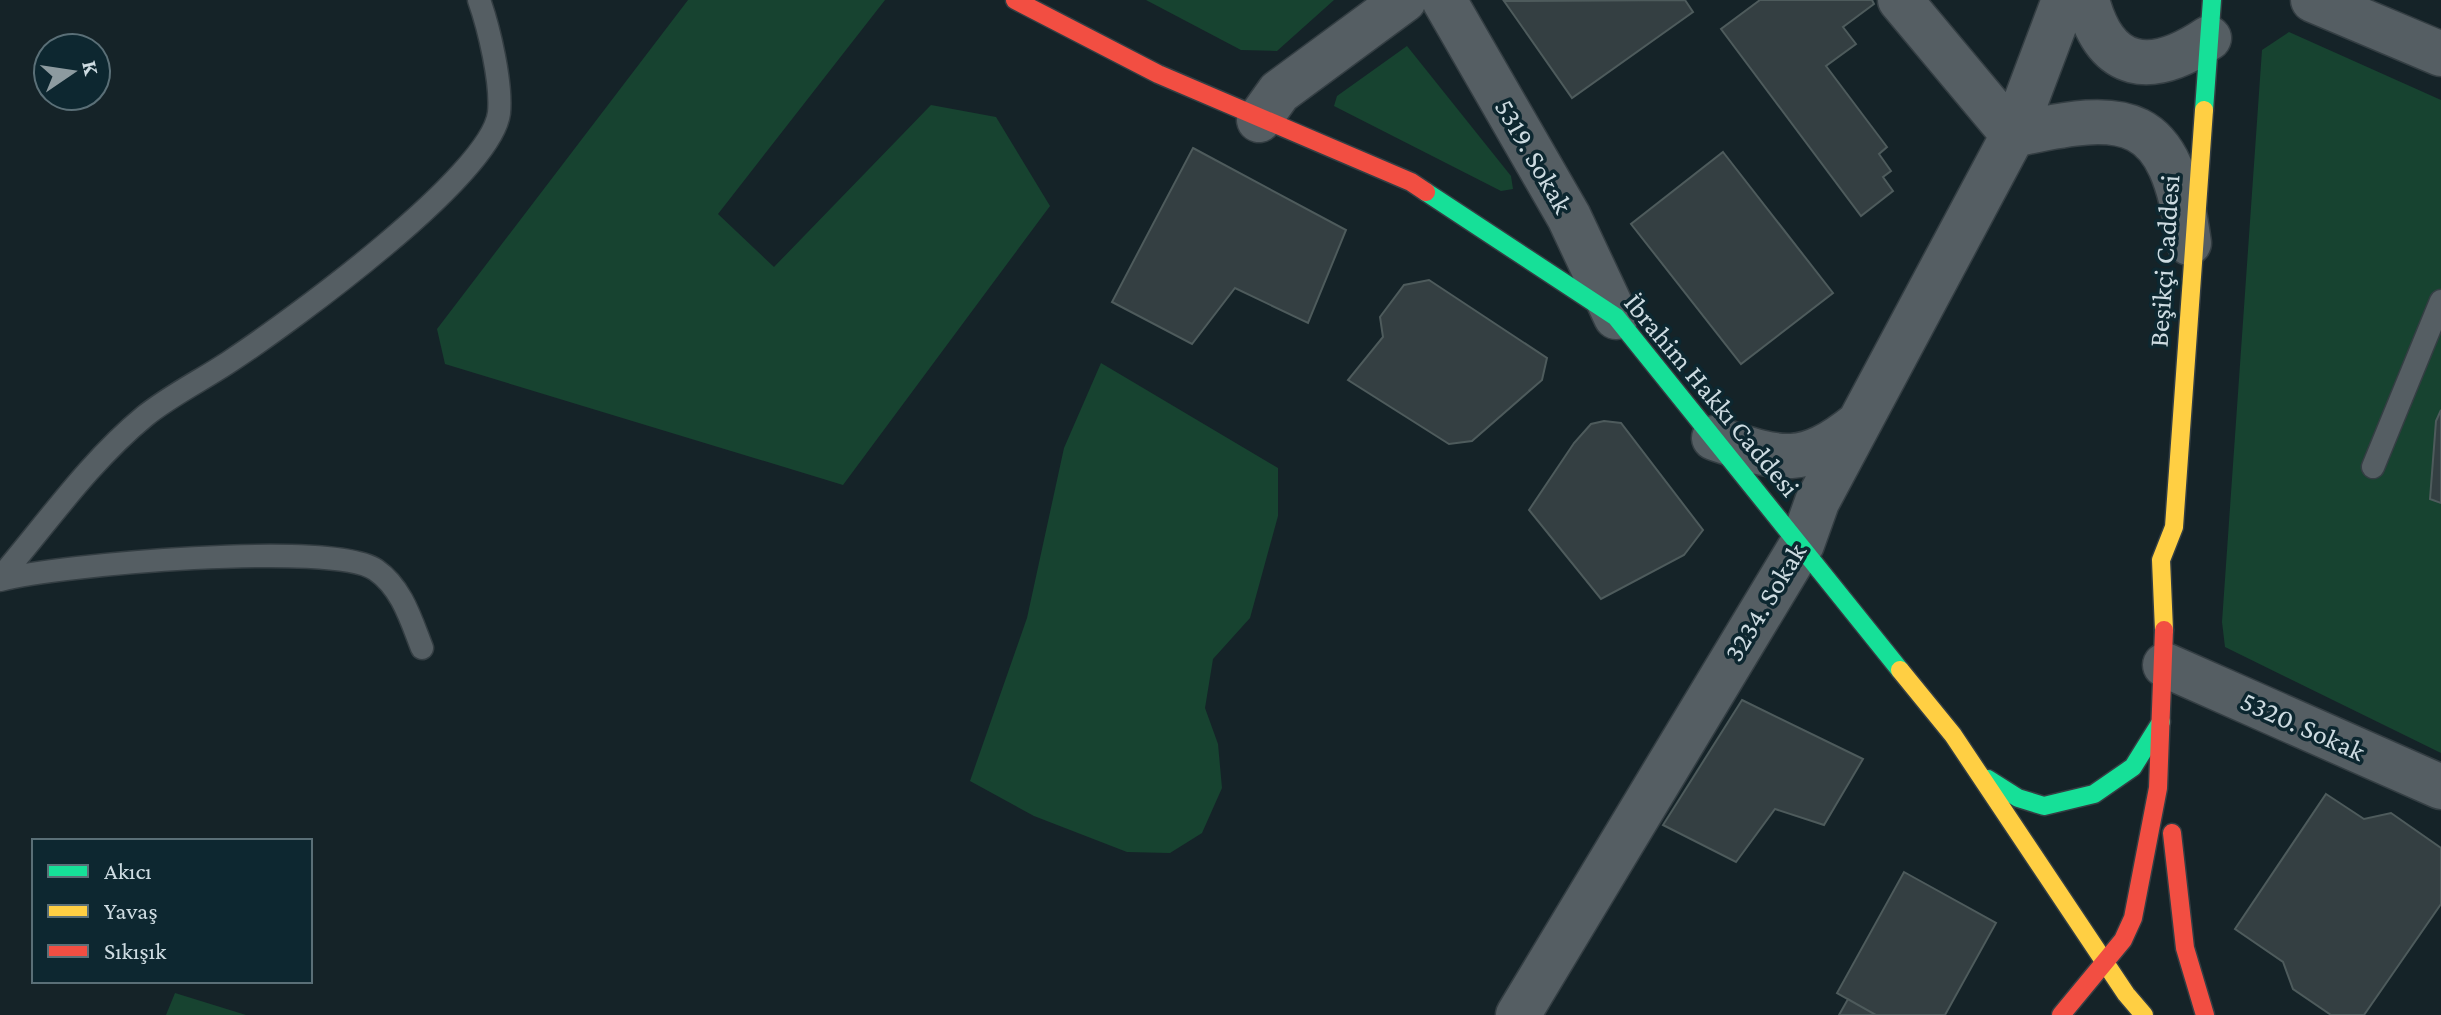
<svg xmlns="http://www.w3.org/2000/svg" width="2441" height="1015" viewBox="0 0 2441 1015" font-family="'Crimson Pro',serif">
  <rect width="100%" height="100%" fill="#152328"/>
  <path fill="#174330" d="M688,0H885L718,214L774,267L931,105L996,117L1050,206L843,485L445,364L437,329Z
    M1146,0H1334L1277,51L1241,50Z
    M2289,32L2441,100V753L2225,647L2222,622L2262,50Z
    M1407,46L1511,176L1513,189L1501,191L1334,106L1337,96Z
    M1101,363L1278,468V516L1250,618L1213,659L1205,708L1218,744L1222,788L1202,833L1170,853L1127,852L1034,816L970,781L1027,618L1064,448Z
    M175,993L246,1015H166Z"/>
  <path fill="#343f42" stroke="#4e5b5c" stroke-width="2" d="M1685,0L1693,12L1572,98L1504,1Z
    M1760,0H1872L1874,4L1843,27L1856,44L1826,66L1887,147L1879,154L1891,171L1883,177L1893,191L1861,216L1721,29Z
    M1193,148L1346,230L1308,323L1235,288L1192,344L1112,302Z
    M1723,152L1833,293L1741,364L1631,224Z
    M1429,280L1547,358L1542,380L1472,441L1449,444L1348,380L1383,337L1380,317L1404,285Z
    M2441,410V503L2430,499L2436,421Z
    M1604,421L1621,423L1703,530L1684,555L1601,599L1529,510L1574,443L1591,424Z
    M1742,700L1863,759L1824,825L1775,809L1736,862L1663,825Z
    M2326,794L2364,819L2391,813L2441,848V904L2364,1015H2331L2293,989L2283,962L2235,929Z
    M1904,872L1996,923L1945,1015H1876L1837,993Z
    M1848,999L1876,1015H1839Z"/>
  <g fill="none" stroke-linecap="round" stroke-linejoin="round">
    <g stroke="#343e43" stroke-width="25">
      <path id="lane" d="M2373,467L2441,301
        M0,578C47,523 89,462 145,416C171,395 204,379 232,360C288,323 491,176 499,113C502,83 489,28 479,0
        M0,580C58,565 333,540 376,570C402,588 411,620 422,648"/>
    </g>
    <g stroke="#343e43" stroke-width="47">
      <path id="street" d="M1444,0L1569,217L1616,317
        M1900,0L2013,135
        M2087,0C2106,72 2151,77 2209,38
        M2313,0L2441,54
        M1259,120L1279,92L1404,0
        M2013,135C2129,109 2171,112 2189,243
        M1714,438C1780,460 1802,469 1859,423
        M2165,665L2441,787
        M1518,1015L1802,544L1817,502L2013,135L2064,0"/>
    </g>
    <g stroke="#343e43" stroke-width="21">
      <path id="fast" d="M2204,110L2212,0
        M1426,192L1616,317L1900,670
        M1988,779L2018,798L2044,806L2094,794L2133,767L2161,722"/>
    </g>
    <g stroke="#343e43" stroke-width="21">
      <path id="slow" d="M2164,630L2161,560L2174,527L2204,110
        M1900,670L1953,735L2126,994L2144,1015"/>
    </g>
    <g stroke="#343e43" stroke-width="21">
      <path id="jam" d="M1015,0L1158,74L1411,182L1426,192
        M2172,833L2185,948L2205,1015
        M2061,1015L2123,940L2133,918L2158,788L2164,630"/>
    </g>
    <use href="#lane" stroke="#555e63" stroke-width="22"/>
    <use href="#street" stroke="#555e63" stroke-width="44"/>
    <use href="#fast" stroke="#16e098" stroke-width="18"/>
    <use href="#slow" stroke="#ffcf43" stroke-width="18"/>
    <use href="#jam" stroke="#f24e42" stroke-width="18"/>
  </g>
  <g text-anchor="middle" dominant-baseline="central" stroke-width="7" stroke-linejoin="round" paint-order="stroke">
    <g font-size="28" fill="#cddbe1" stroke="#0d2730">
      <text transform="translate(1534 156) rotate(60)">5319. Sokak</text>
      <text transform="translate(2164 261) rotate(-86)">Beşikçi Caddesi</text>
      <text transform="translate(1712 395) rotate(50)">İbrahim Hakkı Caddesi</text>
      <text transform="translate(1765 602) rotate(-59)">3234. Sokak</text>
      <text transform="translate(2303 726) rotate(24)">5320. Sokak</text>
    </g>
  </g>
  <rect x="32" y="839" width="280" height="144" fill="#0d2730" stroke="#5a6f77" stroke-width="2"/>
  <rect x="48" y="865" width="40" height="12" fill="#16e098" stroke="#5a6f77" stroke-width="2"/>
  <text x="104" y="879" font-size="24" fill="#cddbe1">Akıcı</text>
  <rect x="48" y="905" width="40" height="12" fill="#ffcf43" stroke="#5a6f77" stroke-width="2"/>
  <text x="104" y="919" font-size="24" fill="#cddbe1">Yavaş</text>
  <rect x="48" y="945" width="40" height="12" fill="#f24e42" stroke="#5a6f77" stroke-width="2"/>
  <text x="104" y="959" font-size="24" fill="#cddbe1">Sıkışık</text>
  <g transform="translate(72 72) rotate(77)"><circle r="38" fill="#0d2730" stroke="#5a6f77" stroke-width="2"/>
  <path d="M0-6L14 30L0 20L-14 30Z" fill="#8d9ba0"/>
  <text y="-12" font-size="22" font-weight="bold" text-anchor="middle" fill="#cddbe1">K</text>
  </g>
</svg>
